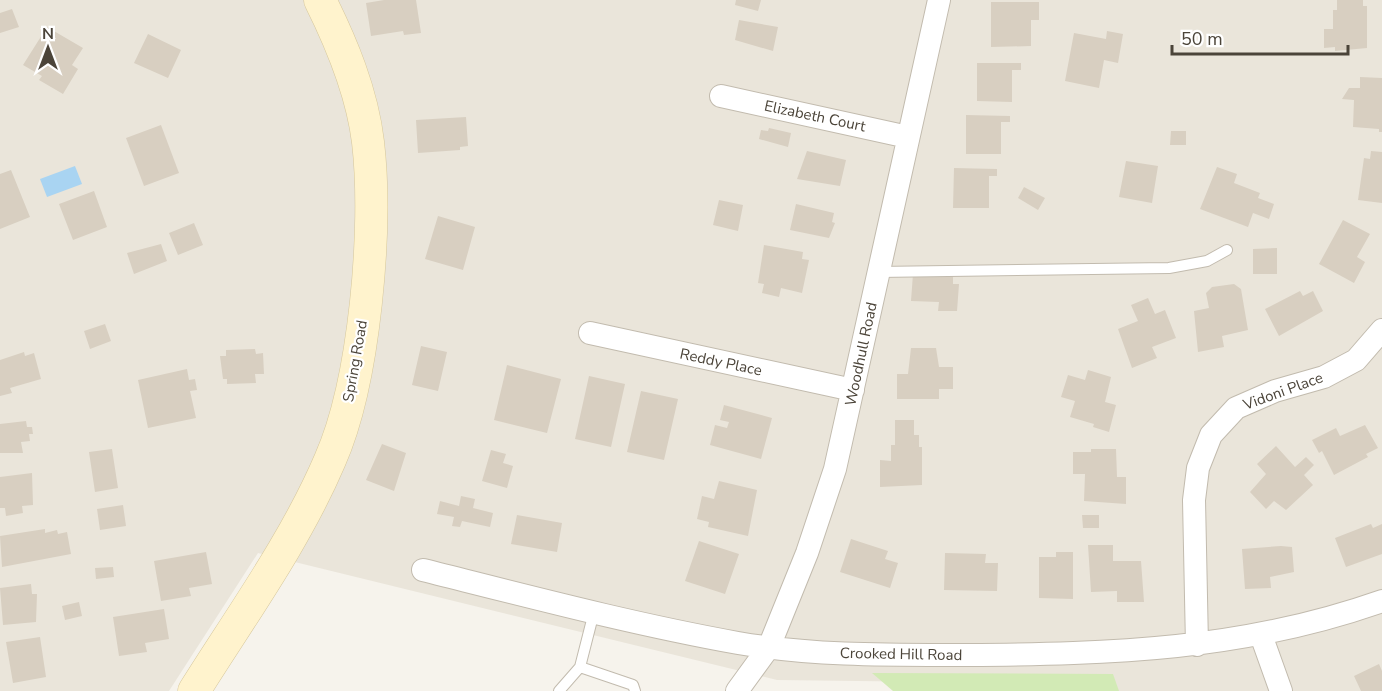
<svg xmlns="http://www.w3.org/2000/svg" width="1382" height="691" viewBox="0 0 1382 691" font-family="'Nunito Sans',sans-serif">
  <rect width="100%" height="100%" fill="#f6f3ec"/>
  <path fill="#eae5da" d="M0,0H1382V691H1103L1100,684L777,680L258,553L169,691H0Z"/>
  <path fill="#d2eab5" d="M872,673L1113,674L1119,691H893Z"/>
  <path fill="#a9d4f2" d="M75,166L82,184L47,197L40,179Z"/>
  <path fill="#d8cfc1" d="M384,0H416L421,33L404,35L403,31L371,36L366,3Z
    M736,0H761L758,11L735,5Z
    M1337,0H1363V6H1367V48L1335,51V47L1324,48V29H1333V10H1337Z
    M991,2H1039V20H1031V46L991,47Z
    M12,9L19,27L0,33V13Z
    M739,20L778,27L773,51L735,40Z
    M47,27L83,48L72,65L78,69L63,94L39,80L42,76L23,65Z
    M1107,31L1123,34L1118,63L1104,60L1099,88L1065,81L1074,33L1106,39Z
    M148,34L181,50L168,78L134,63Z
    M977,63H1021V70H1012V102L977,101Z
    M1360,77L1382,78V132H1379V129L1353,127L1354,100L1342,99L1349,88H1360Z
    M966,115L1010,116V122H1001V154H966Z
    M466,117L468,146L460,147V150L418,153L416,120Z
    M161,125L179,173L144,186L126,138Z
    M769,128L791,133L788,147L759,139L761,130L768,131Z
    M1171,131H1186V145H1170Z
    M807,151L846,160L840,186L797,179Z
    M1371,151L1382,152V203L1358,200L1364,158L1370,159Z
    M1126,161L1158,166L1152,203L1119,197Z
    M1217,167L1237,174L1234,183L1260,193L1258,198L1274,204L1269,219L1253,213L1248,227L1200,209Z
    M954,168L997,169V176H989V208H953Z
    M11,170L30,217L0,229V174Z
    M1024,187L1045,198L1038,210L1018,198Z
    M94,191L107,227L73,240L59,204Z
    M719,200L743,205L738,231L713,225Z
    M796,204L834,213L832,222L835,223L829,238L790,230Z
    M438,216L475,227L463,270L425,259Z
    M1343,220L1370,234L1357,257L1365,262L1354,283L1319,264Z
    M194,223L203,245L178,255L169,233Z
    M161,244L167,261L134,274L127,253Z
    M764,245L803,252L802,259L809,260L802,293L781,288L779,297L762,293L764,284L758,283Z
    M1277,248V274H1253V249Z
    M913,274H953V284H959L957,311H938L939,302L911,301Z
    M1234,284L1241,289L1248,330L1222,336L1224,347L1198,352L1194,311L1209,308L1206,293L1212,287Z
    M1300,291L1303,296L1313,291L1323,311L1279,336L1265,309Z
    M1148,298L1155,314L1165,310L1176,338L1152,347L1157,358L1132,368L1118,329L1138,321L1131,305Z
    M105,324L111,341L90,349L84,331Z
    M421,346L447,352L438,391L412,385Z
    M911,348H936L939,367H953V389H939V399H897V374H908Z
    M255,349L256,354L263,353L264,374H255L256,383L227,384V379H223L220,356H226V350Z
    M24,352L25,356L34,353L41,379L10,388L12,393L0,396V360Z
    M507,365L561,379L547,433L494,420Z
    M187,369L189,380L195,379L197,390L190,391L196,418L148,428L138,380Z
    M1088,370L1111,377L1105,402L1116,405L1109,432L1093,427L1094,424L1070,417L1075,401L1061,397L1068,375L1085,380Z
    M589,376L625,384L611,447L575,439Z
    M641,391L678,399L664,460L627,452Z
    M724,405L772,418L761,459L710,445L715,425L727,428L729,422L720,420Z
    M895,420H914V435H919V447H922V485L880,487V460L891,461V445H895Z
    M26,421L27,427H32L33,434H29L30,441L21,442L23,453H0V424Z
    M1365,425L1378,448L1366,454L1368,457L1334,475L1322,451L1319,453L1312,440L1336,428L1340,436Z
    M382,444L406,453L394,491L366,480Z
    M1276,446L1295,467L1306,457L1314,465L1304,475L1313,485L1286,510L1274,501L1266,509L1250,492L1266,474L1257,464Z
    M112,449L118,488L95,492L89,452Z
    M1091,449H1116L1117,477H1126V504L1084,501L1085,474H1073V452H1091Z
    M491,450L506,454L503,463L513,466L507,488L482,481Z
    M32,473L33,505L22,506L23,513L6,516L5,508H0V477Z
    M719,481L757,490L748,536L708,527L709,522L697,519L702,496L714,499Z
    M461,496L475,499L473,508L493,513L490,527L462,521L460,527L452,526L454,517L437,514L440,501L459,506Z
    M123,505L126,526L100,530L97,509Z
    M517,515L562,523L557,552L511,544Z
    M1082,515H1099V528H1083Z
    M1371,524L1373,528L1382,524V554L1346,567L1335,538Z
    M45,529V533L57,530L58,534L67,532L71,554L2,567L0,536Z
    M851,539L888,551L885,559L898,563L890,588L840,572Z
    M699,541L739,554L725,594L685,581Z
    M1088,545H1113V561H1141L1144,602H1117V591L1091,592Z
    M1281,546L1292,547L1294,572L1270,577L1271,588L1245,589L1242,549Z
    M206,552L212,584L189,588L191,596L161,601L154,561Z
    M1056,552H1073V599L1039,598V557H1056Z
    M945,553L986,554L985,563H998L997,591L944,590Z
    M113,567L114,577L96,579L95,568Z
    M31,584L32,594H37L36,622L3,625L0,588Z
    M79,602L82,616L65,620L62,606Z
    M164,609L169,639L145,643L147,652L119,656L113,617Z
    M40,637L46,677L13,683L6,642Z
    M1379,664L1382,671V691H1361L1354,676Z"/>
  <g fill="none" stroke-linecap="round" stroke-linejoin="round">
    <g stroke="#c2bbae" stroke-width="12">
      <path id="lane" d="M878,272L1169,268L1207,261L1227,250
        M580,667L633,685L635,691
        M559,691L580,667L594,612"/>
    </g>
    <g stroke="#c2bbae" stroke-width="24">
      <path id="street" d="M721,96L908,137
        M590,333L853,390
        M423,570C527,596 632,624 738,643C814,656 890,655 967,655C1112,654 1243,650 1382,601
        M1261,635L1281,691
        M1197,645L1194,500L1198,468L1211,435L1236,408L1275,391L1324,377L1356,360L1382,330
        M737,691L769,647L807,553L835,469L939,0"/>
    </g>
    <g stroke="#d6c79b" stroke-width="33">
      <path id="secondary" d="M194,691C241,616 295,542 330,460C365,381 378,227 368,142C362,92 342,44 320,0"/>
    </g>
    <use href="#lane" stroke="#fff" stroke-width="10"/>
    <use href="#street" stroke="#fff" stroke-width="22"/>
    <use href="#secondary" stroke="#fff3cd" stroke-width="32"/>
  </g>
  <g text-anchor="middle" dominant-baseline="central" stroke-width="4.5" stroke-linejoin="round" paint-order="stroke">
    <g font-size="15" fill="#4b4439" stroke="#fff">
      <text transform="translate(815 116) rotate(12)">Elizabeth Court</text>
      <text transform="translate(861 354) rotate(-78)">Woodhull Road</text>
      <text transform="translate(355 361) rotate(-80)">Spring Road</text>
      <text transform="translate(721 362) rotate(12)">Reddy Place</text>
      <text transform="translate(1283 391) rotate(-20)">Vidoni Place</text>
      <text transform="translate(901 654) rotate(1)">Crooked Hill Road</text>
    </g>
  </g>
  <g transform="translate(48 48)" stroke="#ffffff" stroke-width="4.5" paint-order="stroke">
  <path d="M0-4.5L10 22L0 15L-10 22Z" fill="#4b4439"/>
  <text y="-9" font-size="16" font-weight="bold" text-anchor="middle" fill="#4b4439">N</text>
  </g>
  <path d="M1172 45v9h176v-9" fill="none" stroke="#4b4439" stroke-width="3"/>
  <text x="1181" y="45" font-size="18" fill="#4b4439" stroke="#ffffff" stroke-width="4.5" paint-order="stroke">50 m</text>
</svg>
